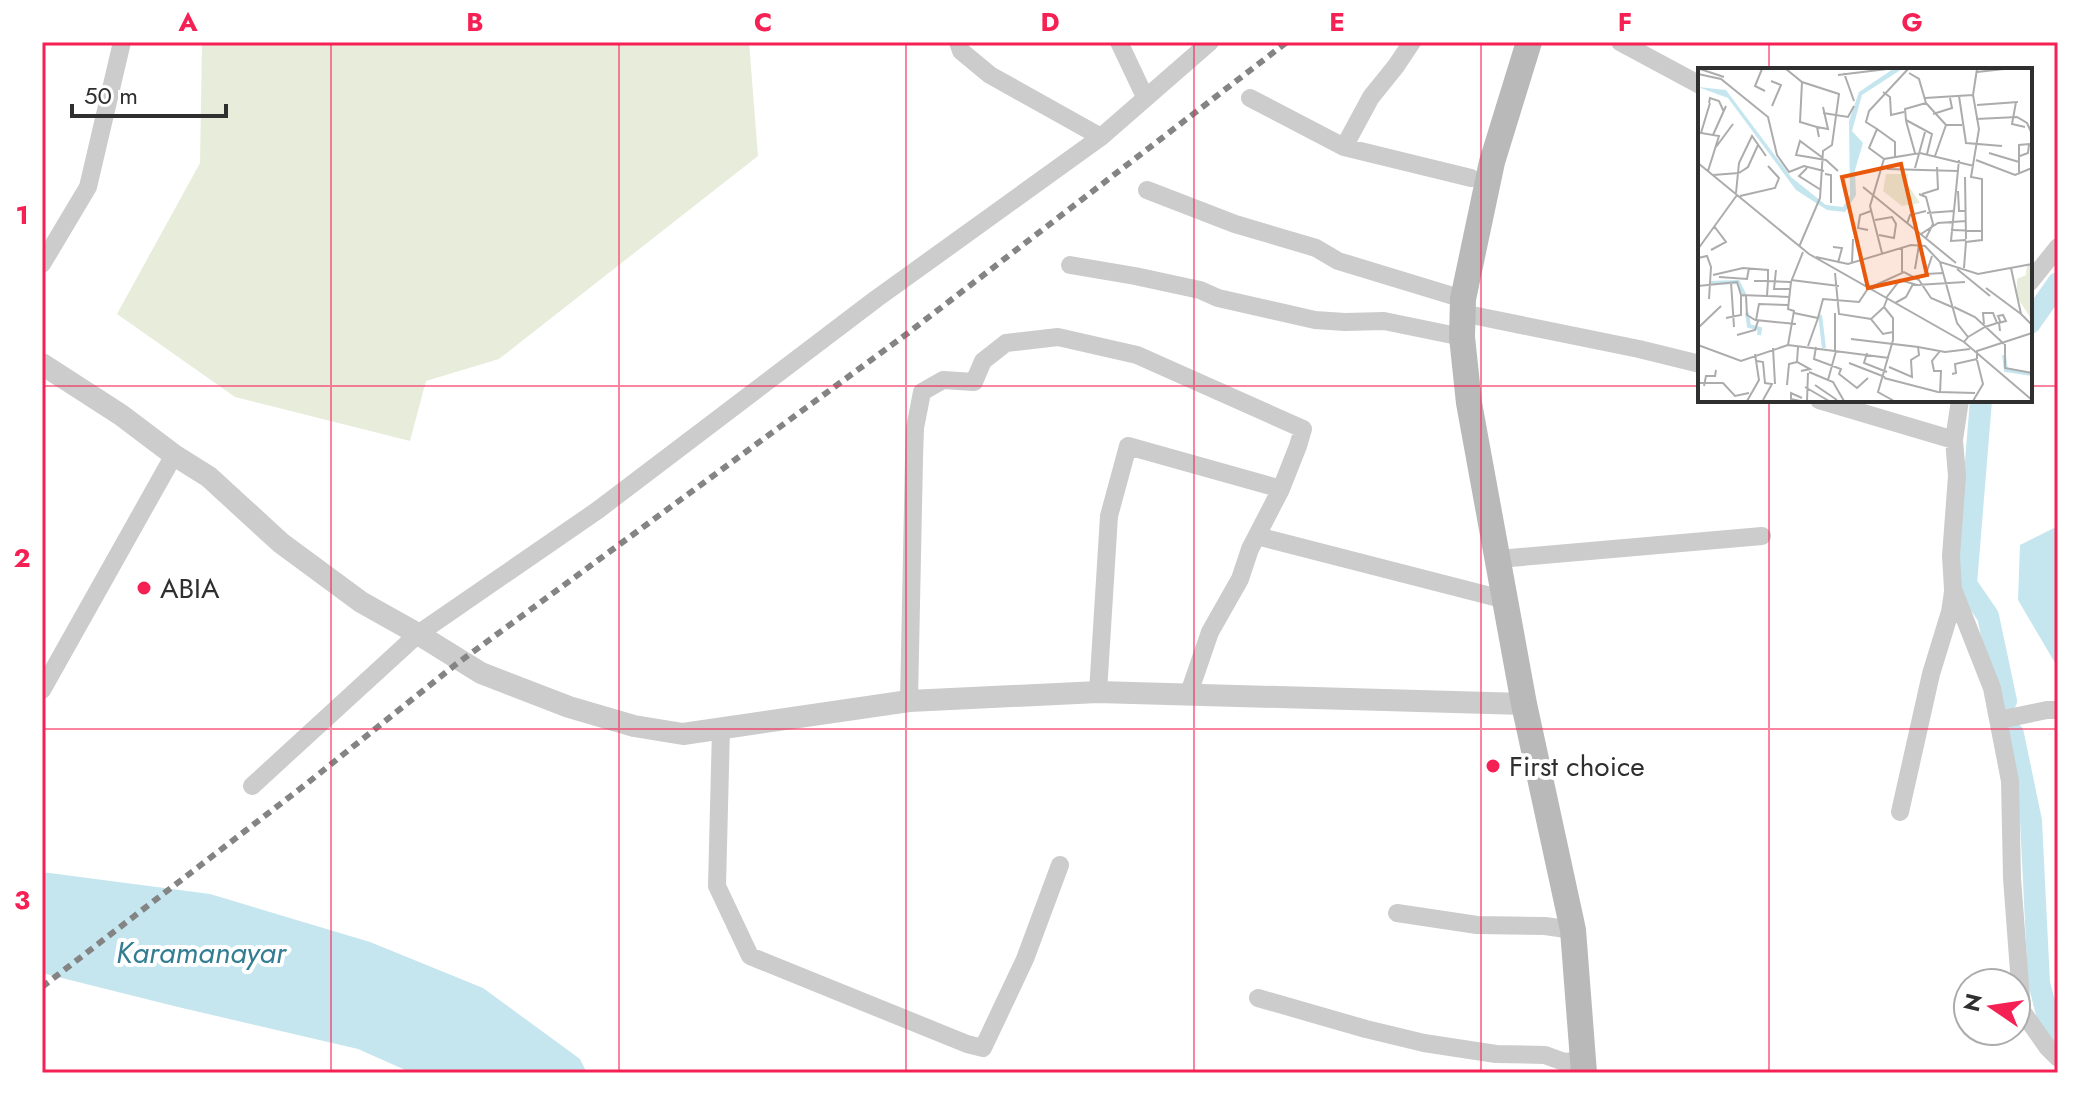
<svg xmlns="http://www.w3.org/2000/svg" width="2100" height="1115" viewBox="0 0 2100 1115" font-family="Jost,sans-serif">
  <rect width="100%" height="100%" fill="#fff"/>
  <path fill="#e8eddb" d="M202,42H749L758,156L499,359L426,381L410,441L235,397L117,314L200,163Z"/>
  <path fill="#c5e6ef" d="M2058,526V668L2018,600L2020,545Z
    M42,872L210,894L370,942L483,988L580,1059L587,1073H412L358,1049L178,1007L42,973Z"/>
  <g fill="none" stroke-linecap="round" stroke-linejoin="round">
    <path stroke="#c5e6ef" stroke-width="22" d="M2030,323L2058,283
      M1981,400L1966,584L1988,616L2006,701
      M2013,734L2031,821L2039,983L2050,1025L2058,1033"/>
    <path stroke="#ccc" stroke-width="18" d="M958,42L961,51L990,75L1101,137
      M1119,42L1145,97
      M1620,42L1700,85
      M1250,98L1344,147L1471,178
      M1344,147L1371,97L1396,66L1412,42
      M1147,190L1235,224L1316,248L1338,261L1463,299
      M42,264L88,187L122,42
      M1070,265L1135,276L1200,290L1218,298L1315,320L1345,322L1384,321L1462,337
      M2030,282L2058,247
      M1462,313L1639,349L1700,364
      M1819,400L1954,440
      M1960,400L1954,440L1957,476L1951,556L1953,589L1992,688L2010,781L2012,878L2022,1011L2048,1048L2058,1058
      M1257,536L1506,600
      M1499,559L1762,536
      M42,690L174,455
      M1098,692L1109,516L1128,446L1281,489
      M909,701L914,458L915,428L922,392L943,380L974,382L983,361L1006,343L1058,337L1137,355L1303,429L1298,446L1281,489L1250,549L1240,579L1210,632L1189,693
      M1999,720L2047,710H2058
      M721,729L717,886L750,956L967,1044L983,1048L1025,959L1060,865
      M252,786L418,634L598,510L876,299L1101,137L1210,42
      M1900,812L1931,674L1950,612L1953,592
      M1397,913L1477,925L1545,926L1573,930
      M1258,998L1366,1029L1424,1043L1496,1054L1545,1055L1564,1062L1583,1060"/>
    <path stroke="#ccc" stroke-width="22" d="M42,364L121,415L174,455L209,477L281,543L361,602L418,634L481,673L569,707L634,726L683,734L909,701L1098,692L1524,704"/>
    <path stroke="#b9b9b9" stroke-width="26" d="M1529,42L1492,162L1463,299L1462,337L1469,403L1524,704L1573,930L1584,1073"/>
    <path stroke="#848484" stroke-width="6" stroke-dasharray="8 6" stroke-linecap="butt" d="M42,987L305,785L455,665L908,333L1287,42"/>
  </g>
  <path fill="none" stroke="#f52154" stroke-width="2" stroke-opacity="0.55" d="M331,42V1073M619,42V1073M906,42V1073M1194,42V1073M1481,42V1073M1769,42V70M42,386H1700M2030,386H2058M1769,400V1073M42,729H2058"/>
  <g fill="#f52154" stroke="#fff" stroke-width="3">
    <circle cx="144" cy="588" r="8"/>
    <circle cx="1493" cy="766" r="8"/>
  </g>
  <g text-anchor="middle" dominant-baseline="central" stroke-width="8" stroke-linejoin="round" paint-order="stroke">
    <g font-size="28" fill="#2f2f2f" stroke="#fff" text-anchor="start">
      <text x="160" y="588">ABIA</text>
      <text x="1509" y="766">First choice</text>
    </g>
    <g font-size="30" font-style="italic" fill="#337d92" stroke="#fff">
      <text x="201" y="952">Karamanayar</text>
    </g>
  </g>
  <g transform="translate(1698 68)">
    <rect width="334" height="334" fill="#fff"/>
    <path d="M188,106H210L209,115L222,135L204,138L185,123ZM329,197H334V252L319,229V211L328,207Z" fill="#e8eddb"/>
    <path d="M195,1H204L164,27L154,63L165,75L157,102L158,127L147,144L129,142L98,122L30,30L0,19L28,22L93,109L128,137L145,139L152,127L151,53L161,24Z" fill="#c5e6ef"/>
    <path fill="none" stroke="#c5e6ef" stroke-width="4" d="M11,215L40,214L47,228M49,245L51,258L62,261L61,267M122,247L126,280M306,287L308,302L334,306"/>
    <path fill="none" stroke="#acacac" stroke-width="2" d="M2,1L26,9M64,1L57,18L67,23M88,1L104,14L141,26L134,77L125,83L122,130L101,179M279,4L306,1M146,5L156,33M211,5L221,11L228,35L207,41L208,52L234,66L229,86M0,6L23,11L70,49L79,87L91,104L106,98L126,103M140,7L189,1M73,13L83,17L74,38M104,14L102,54L119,59L121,69M185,24L192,29L193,47L206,44M261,28L268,75L304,78M227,30L275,27M318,34L314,56L327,59M11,35L12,30L21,33L26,44M228,35L248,57H264M279,37L320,34M125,45L150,49L156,38M235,46L254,40L252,30M278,51L319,49L329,55L334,66M208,53L217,85M119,59L130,61L125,39M179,61L168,54L171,43L210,1M15,67L28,38M18,79L35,56M291,85L321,94M237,88L248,57M125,90L102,73L98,87L128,92L140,103M186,91L171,80L179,61L197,74V90M261,92L253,173L268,172M278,92L317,107L334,100M0,95L111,186L266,274L334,332M109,100L101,108L123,122M217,100L227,64M189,101L260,103M10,103L21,68L3,65L12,35M41,105L50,99L60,77M127,106L133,107V135M321,106V77L331,76L330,85L322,88M15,107L41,105M267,109L268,171M165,119L258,195M260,123L261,143H267M38,125L41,95L54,68L68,88M221,126L228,129L235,156L228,170M224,126L240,121L239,99M42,128L77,120L81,110L70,98M229,145L255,143M177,152L194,149L198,156L196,170L181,167M209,156L212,147L228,143M170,162L160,160L162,147L173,143M253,162L284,163M223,166L240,155L268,153M135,179L144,180L140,195M0,181L39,127M13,182L28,174L16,158M184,185L172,138L186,91L222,85L276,98M234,188L228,206L246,205M118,189L150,196L213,177L227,178L242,194L280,206L334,196M0,190L9,188L13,199L11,231M242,194L259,255L270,269L266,274M154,195L155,171M266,200L268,174L284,172V111L273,109L281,61L275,27L279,1M313,200L323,246L334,257M217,201L221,177M259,201L292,228M78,202L76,221H93M204,204V179M137,205L141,246L173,251M15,207L45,200L70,202V213H56M21,209L49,211L51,200M93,212L141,218M33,214L36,259M0,218L39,214L43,227M171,220L206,204L221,212L233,230L254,239M288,220L323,246M48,228L49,247L57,252M69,228L70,213L92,214M188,230L202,212L219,217L267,214M189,231L186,239L195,250V272L180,324L196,333M197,235L208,229L215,216M90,237L61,236L58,252L98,256M186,239L173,251L185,266L195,264M256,239L277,249L306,276M96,245L120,250L125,231L161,234L169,222M28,250L43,247V227L92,229M286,256L285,245H295L299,255M0,260L23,238M39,267L57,262L60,253M270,269L287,259L299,255H301L304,254L308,253L305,247L300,248L302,253L301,255L302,263M153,271L220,279L221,287L213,292L214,309L191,299M307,276V300L334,305M0,277L43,293L90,277L96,243L90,241L93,214L105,184M90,277L191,290M110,278L120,250M100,279L99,294L112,301L103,303M118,279L116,291L143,301L141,306L159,320L170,310M220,279L247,284L272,281M75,280L77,316M137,282V245M169,285L166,295L189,304M279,291V283L334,265M59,293L65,294L67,315L74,316L65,332M151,295L187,309M111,304L135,314L146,333M254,306L258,305L257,296L279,291M186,310L240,324L277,325M130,312L138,283M0,315H25L37,328L51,325M89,317L91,296L99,294M117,317L139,332M6,318L8,308H17L18,302M107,319L131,333M242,325L243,303H236L234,293L242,283M49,333L61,312L57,286M102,333L93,331V325L104,330M109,333L110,305M145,333H173M275,333L285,316L279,292"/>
    <path fill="#e8590c" fill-opacity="0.15" stroke="#e8590c" stroke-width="4" d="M203,96L229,207L170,220L144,109Z"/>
    <rect width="334" height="334" fill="none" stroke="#2f2f2f" stroke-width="4"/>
  </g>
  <rect width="2100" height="1115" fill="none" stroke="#ffffff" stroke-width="88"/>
  <g transform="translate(1992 1007) rotate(283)"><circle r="38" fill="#ffffff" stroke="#acacac" stroke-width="2"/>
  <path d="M0-6L14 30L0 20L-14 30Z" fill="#f52154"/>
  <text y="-12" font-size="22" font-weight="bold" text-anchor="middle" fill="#2f2f2f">N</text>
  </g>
  <path d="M72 104v12h154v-12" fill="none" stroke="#2f2f2f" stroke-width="4"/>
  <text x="84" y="104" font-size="24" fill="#2f2f2f" stroke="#ffffff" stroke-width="6" paint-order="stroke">50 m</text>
  <rect x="44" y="44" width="2012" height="1027" fill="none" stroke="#f52154" stroke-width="3"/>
  <g font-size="26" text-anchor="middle" font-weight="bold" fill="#f52154">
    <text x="188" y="31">A</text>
    <text x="475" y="31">B</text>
    <text x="763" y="31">C</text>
    <text x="1050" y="31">D</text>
    <text x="1337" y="31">E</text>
    <text x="1625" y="31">F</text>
    <text x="1912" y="31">G</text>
    <text x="22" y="224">1</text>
    <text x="22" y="567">2</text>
    <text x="22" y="909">3</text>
  </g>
</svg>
